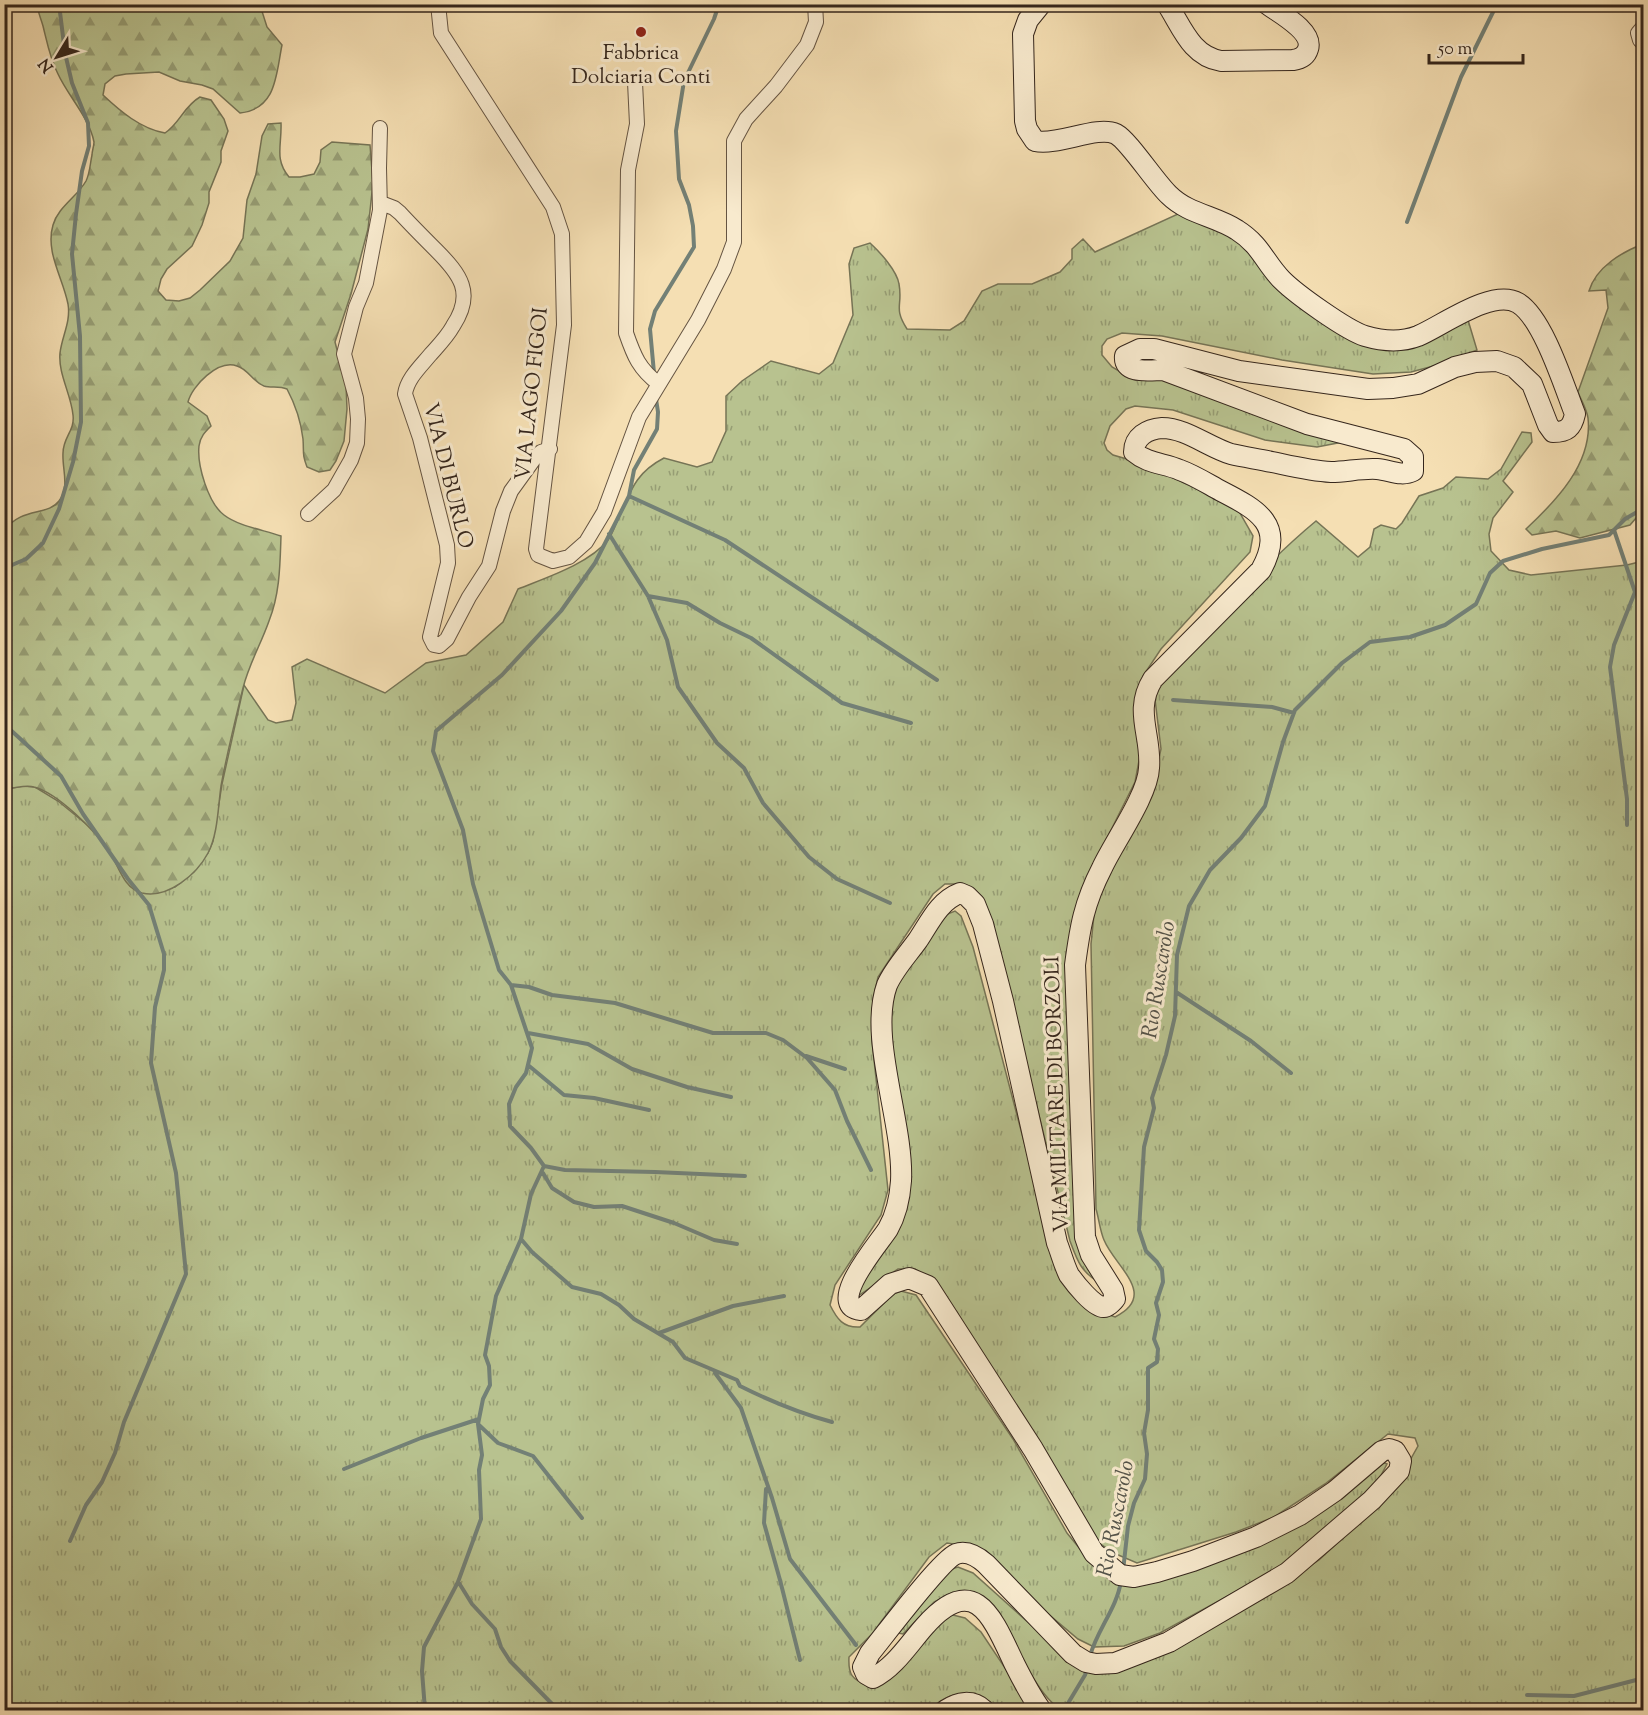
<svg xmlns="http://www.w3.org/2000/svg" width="1648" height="1715" viewBox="0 0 1648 1715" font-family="'Sorts Mill Goudy',serif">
  <defs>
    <pattern id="grass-tufts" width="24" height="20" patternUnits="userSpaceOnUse" patternTransform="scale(1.5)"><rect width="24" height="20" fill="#b8c28f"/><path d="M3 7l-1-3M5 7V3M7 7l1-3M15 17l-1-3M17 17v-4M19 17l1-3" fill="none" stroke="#969d74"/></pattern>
    <pattern id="forest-firs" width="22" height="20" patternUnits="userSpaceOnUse" patternTransform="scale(1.5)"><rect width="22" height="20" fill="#b8c28f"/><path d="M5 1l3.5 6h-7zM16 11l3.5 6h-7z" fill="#969d74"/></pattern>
  </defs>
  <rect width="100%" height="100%" fill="#f5dfb3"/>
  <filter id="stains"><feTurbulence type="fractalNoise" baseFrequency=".00333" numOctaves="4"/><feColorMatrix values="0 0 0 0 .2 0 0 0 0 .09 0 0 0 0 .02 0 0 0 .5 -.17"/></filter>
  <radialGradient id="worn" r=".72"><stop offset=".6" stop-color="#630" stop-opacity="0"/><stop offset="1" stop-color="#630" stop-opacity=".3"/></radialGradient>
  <path fill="url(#grass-tufts)" stroke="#767456" stroke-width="1.5" d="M1180,213L1225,232L1381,349L1468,320L1477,350L1445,363L1411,372L1373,374L1282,360L1162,336L1122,333L1107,339L1102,346V355L1112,367L1119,371L1155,377L1343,442L1317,447L1265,440L1173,410L1135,406L1126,409L1110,426L1104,443L1107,450L1113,455L1144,464L1237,508L1253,536L1250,552L1161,649L1143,676L1137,704L1141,750L1135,782L1094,864L1074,934L1075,1177L1101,1283C1081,1273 1077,1260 1070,1241L1014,1014L961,884H945L933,894L878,977L873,1000L872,1041L888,1190L881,1215L835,1285L830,1305C837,1319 843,1328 860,1327L893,1294L901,1291L916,1295L1013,1439L1067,1533L1098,1571L1121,1585L1247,1549L1382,1462L1387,1464L1378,1481L1313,1543L1272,1572L1160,1633L1124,1646L1094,1647L1078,1639L967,1546L947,1543L929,1557L872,1634L849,1657C848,1675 852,1679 868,1686L949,1614L965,1618L981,1632L1033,1710H991L975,1693C954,1692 945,1697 928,1710H5L4,780L12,788L23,786L35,787L58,801L96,832L111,854L130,886L140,892L175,887L194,872L208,853L213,841L222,784L244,685L268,720L276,723L292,720L296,703L292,667L307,659L385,693L426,663L466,655L503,622L518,589C545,578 589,564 608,540C611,536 614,529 616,524C630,494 633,474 664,458L697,467L712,462L726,431V396L742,381L771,361L819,374L833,363L853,315L849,264L854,248L870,243C880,252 897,271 899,284C903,306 893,307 907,329L950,330L964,321L982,291L998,284H1032L1060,272L1072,259V249L1083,239L1095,252Z
    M1522,432L1531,433L1532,442L1503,481L1513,492L1493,518L1489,534L1491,551L1509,570L1531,575L1627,565L1643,561V1710H1061C1043,1698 1033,1676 1020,1658C1005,1636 987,1616 971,1594L953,1592L934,1602L903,1634L898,1633L938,1576L945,1571L958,1567L973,1573L1060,1651L1084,1667L1105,1673L1143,1662L1288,1580L1319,1560L1359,1523L1400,1478L1418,1446L1415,1438L1388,1434L1325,1484L1274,1517L1236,1532L1137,1563L1116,1554L1100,1544L934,1282L915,1269H898L855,1298L861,1277L897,1225L886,1015L891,988L940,917L955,911L961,916L973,947L1051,1245L1107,1314L1115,1317C1159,1295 1115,1267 1104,1240C1100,1231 1099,1219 1096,1209L1091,944L1095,905L1153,785L1161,749L1154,691C1202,633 1258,569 1316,521L1358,557L1370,547L1374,529L1381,525L1396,529L1402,523L1419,496L1443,488L1456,477L1488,479L1501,469Z"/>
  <path fill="url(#forest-firs)" stroke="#767456" stroke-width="1.5" d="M37,5H260L267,27L282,45C276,74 277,109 240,113L213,89L202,85L180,81L159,72L126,74L115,76L105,84L103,95C120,111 141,129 165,133C180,123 184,106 200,97L211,100L224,119L228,131L221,151V162L209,192V203L202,225L192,246L167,269L161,279L158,291L166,300L179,301L190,298L200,290L230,261L243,238L247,200L256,174L262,136L268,124L281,123C282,145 274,159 289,177H300L314,174L320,162L321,150L332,142L370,145L373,183L368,229L351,294L335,342L346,385L347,409L344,441L336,461L330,470L319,472L307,467C302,454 304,453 303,439C301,422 295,404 287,389C279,386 271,388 264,386C253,382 248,369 237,366C218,359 192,386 188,402L207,416L211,426C205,432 200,437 199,446C197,465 208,503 224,515C238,526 264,530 281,536C280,565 280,593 269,621C261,644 249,664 243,688C235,721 227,753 221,786C218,807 218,834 208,853C197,874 168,899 142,893C123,888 119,866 109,851C96,832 58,793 34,787C27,785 20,787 12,788L5,780L6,753L5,751V530C21,507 48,516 59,501C70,486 62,470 63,453C63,437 75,431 73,415C71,394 58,374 60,353C62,336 71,322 68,304C63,278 45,252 53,225C58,207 77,197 86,181C90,173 90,164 92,155C92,151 94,146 94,142C89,117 68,96 58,74C50,59 47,42 43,26C41,19 38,12 37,5Z
    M1643,244V510L1630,525L1580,538L1556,531L1532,535L1526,529C1556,501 1593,463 1588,418C1587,410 1581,400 1578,392L1608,308L1606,290L1589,291C1596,267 1622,252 1643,244Z"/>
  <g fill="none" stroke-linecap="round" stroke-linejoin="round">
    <path stroke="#738076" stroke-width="4" d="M1407,222L1461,77L1497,4
      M654,373L650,329L655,311L694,247L693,226L689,205L679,179L676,131L684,81L714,19L719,4
      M629,496L725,540L937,680
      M1614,530L1635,592L1614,645L1610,667L1627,799V825
      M609,534L648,596L667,640L678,687L717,743L744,768L763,803L809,857L837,879L890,903
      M4,572L12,565L26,559L43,543L59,509L73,462L81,422L80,336L72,254L76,214L82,171L89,146L88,123L72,83L65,53L59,4
      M648,596L687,603L720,623L751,638L842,703L911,723
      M1173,700L1272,707L1294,713
      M4,724L61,776L83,814L128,879L149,905L164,954V970L155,1007L151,1063L176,1173L186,1274L124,1422L115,1453L102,1482L86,1505L70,1541
      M511,985L529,987L552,995L615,1003L713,1033H766L783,1040L807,1058L835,1090L847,1121L871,1170
      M1176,992L1251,1041L1291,1073
      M528,1033L588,1044L632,1069L687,1087L731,1097
      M806,1056L845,1069
      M528,1065L564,1095L594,1098L649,1110
      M544,1166L565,1170L655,1172L745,1176
      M543,1173L552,1188L574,1202L594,1207L622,1206L674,1223L714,1240L737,1244
      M521,1239L532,1252L572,1287L601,1294L619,1305L634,1319L673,1342L685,1358L737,1380L740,1386C770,1401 799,1413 832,1422
      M659,1333L733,1306L784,1296
      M715,1373L741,1408L772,1498L790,1559L856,1645
      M479,1425L498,1443L533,1456L582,1518
      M344,1469L421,1438L479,1419
      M766,1489L764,1523L780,1580L800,1660
      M1123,1571L1128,1526L1134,1503L1145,1479L1147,1454L1144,1433L1148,1410V1368L1157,1362L1158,1349L1154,1339L1159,1315L1156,1303L1163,1282L1162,1270L1157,1262L1146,1251L1139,1230L1144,1147L1154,1108L1152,1098L1166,1055L1175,1016L1177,955L1189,906L1210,870L1241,838L1265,806L1283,742L1295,710L1342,663L1370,642L1410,637L1445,625L1476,604L1490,573L1503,561L1542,549L1609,535L1625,519L1644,508
      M459,1583L472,1604L495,1629L501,1647L510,1661L558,1710
      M1090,1656C1097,1630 1117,1608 1121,1581
      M1527,1695L1574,1696L1644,1678
      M425,1710L422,1671L424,1647L458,1582L481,1519L479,1470L482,1455L478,1424L483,1399L490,1385L489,1366L485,1355L496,1296L521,1239L531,1194L544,1166L531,1148L510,1126L509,1104L516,1087L526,1073L532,1048L511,985L499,970L473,884L463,830L433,751L436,731L502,675L561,611L595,563L629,496L634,470L657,429L658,412L656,399
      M1064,1710L1085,1675L1087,1669"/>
    <g stroke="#655442" stroke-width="16">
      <path id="street" d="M438,4L441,33L553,207L562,234L564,325L536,549L538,555L553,561L569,557L586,542L604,512L639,417L698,320L724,269L734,242V141L746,119L776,86L807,45L816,22L815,4
        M1644,26L1638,33L1640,40L1644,44
        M635,82L637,124L628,170L626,333C634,356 639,369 659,384
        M381,203L394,208L400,213C412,226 424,238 436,250C460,274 475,293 453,326C447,337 438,346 430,355C420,367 407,379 405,394L420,438L447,545L448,563L430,637L434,645L439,646L447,639L469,597L489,566L503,511L511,491L537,455L541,452L550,449
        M308,514L334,490L351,460L357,443L358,419L356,398L344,354L356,307L366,283L380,210L379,168L380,128"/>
    </g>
    <g stroke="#35261c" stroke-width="22">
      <path id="secondary" d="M1041,4L1028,20L1023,34L1025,121L1027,129L1035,141C1058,146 1097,125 1116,134C1129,141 1155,182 1169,195C1188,214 1216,216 1237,230C1261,245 1265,263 1282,280C1296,294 1346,330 1365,336C1382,341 1400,343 1418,336C1442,326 1492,288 1518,303C1543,318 1564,386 1575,414C1572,428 1567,432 1553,432L1548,425L1532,384L1514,367L1497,361L1475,362L1455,367L1418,384L1393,388L1368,389L1239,371L1154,349H1140L1125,356C1123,375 1151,370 1163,370L1307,424L1404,449L1413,457V471C1401,477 1390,470 1377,469C1361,468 1346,472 1331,472C1311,471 1291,466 1272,462C1258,459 1244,457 1231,454C1208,447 1186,428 1162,428C1147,429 1134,437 1134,452C1148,464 1164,463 1180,470C1194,475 1208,484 1221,491C1258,510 1286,525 1261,570L1153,679C1133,711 1152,735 1149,768C1148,795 1114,842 1102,868C1084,903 1080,927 1075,965L1085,1237L1091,1255L1113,1290L1115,1299C1112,1302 1108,1307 1104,1307C1094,1308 1074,1282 1069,1275C1064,1265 1061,1253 1057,1243L1003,1001L983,924L975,904L967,896L960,893C939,901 930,922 918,940C908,954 894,969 887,985C868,1038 904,1123 901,1181C900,1196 896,1215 888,1229C880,1242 824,1306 861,1310L890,1284L909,1278L928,1286L1033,1449L1094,1553L1120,1575L1134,1577L1157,1572L1193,1561L1256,1537L1300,1515L1335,1491L1382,1451L1389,1449L1395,1451L1401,1461L1399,1471L1372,1500L1287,1573L1169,1642L1115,1663L1096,1664L1086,1662L1073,1654L986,1564C978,1557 967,1550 956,1554C941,1560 884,1636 870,1653L863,1667L866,1674L873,1678C894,1668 909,1644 924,1627C974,1570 992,1616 1014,1663C1022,1679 1030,1695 1041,1710
        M1167,4C1182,27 1191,56 1221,61L1293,60C1300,59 1306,56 1308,49C1314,31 1279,13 1267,4
        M946,1710C958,1702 972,1699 984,1710"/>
    </g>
    <use href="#street" stroke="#f8eace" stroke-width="14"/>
    <use href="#secondary" stroke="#f8eace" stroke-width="20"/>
  </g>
  <circle fill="#8f2418" stroke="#f8eace" stroke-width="2" cx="641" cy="32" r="6"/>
  <g text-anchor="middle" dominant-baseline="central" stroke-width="6" stroke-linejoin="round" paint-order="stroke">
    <g font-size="21" fill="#35261c" stroke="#f8eace">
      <text x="641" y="54">Fabbrica<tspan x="641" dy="24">Dolciaria Conti</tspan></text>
    </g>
    <g font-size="21" fill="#35261c" stroke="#f8eace">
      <text transform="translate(533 394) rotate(-84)">VIA LAGO FIGOI</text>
      <text transform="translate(447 476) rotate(76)">VIA DI BURLO</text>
      <text transform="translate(1058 1094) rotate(-92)">VIA MILITARE DI BORZOLI</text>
    </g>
    <g font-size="22" font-style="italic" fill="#545349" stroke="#f8eace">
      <text transform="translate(1160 980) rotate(-81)">Rio Ruscarolo</text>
      <text transform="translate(1117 1519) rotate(-79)">Rio Ruscarolo</text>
    </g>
  </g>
  <rect width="1648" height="1715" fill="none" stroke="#f5dfb3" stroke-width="24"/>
  <rect x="6" y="6" width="1636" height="1703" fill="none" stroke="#35261c" stroke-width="3"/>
  <rect x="12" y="12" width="1624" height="1691" fill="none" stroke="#35261c" stroke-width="1.5"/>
  <g transform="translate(57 57) rotate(232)" stroke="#f8eace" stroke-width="4.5" paint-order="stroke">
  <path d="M0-4.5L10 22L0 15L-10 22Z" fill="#35261c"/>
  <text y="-9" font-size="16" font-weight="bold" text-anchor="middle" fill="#35261c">N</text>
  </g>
  <path d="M1429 54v9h94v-9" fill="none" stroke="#35261c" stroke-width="3"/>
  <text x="1438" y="54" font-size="18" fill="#35261c" stroke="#f8eace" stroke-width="4.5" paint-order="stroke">50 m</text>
  <rect width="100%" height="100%" filter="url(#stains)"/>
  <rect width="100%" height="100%" fill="url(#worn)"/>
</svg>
